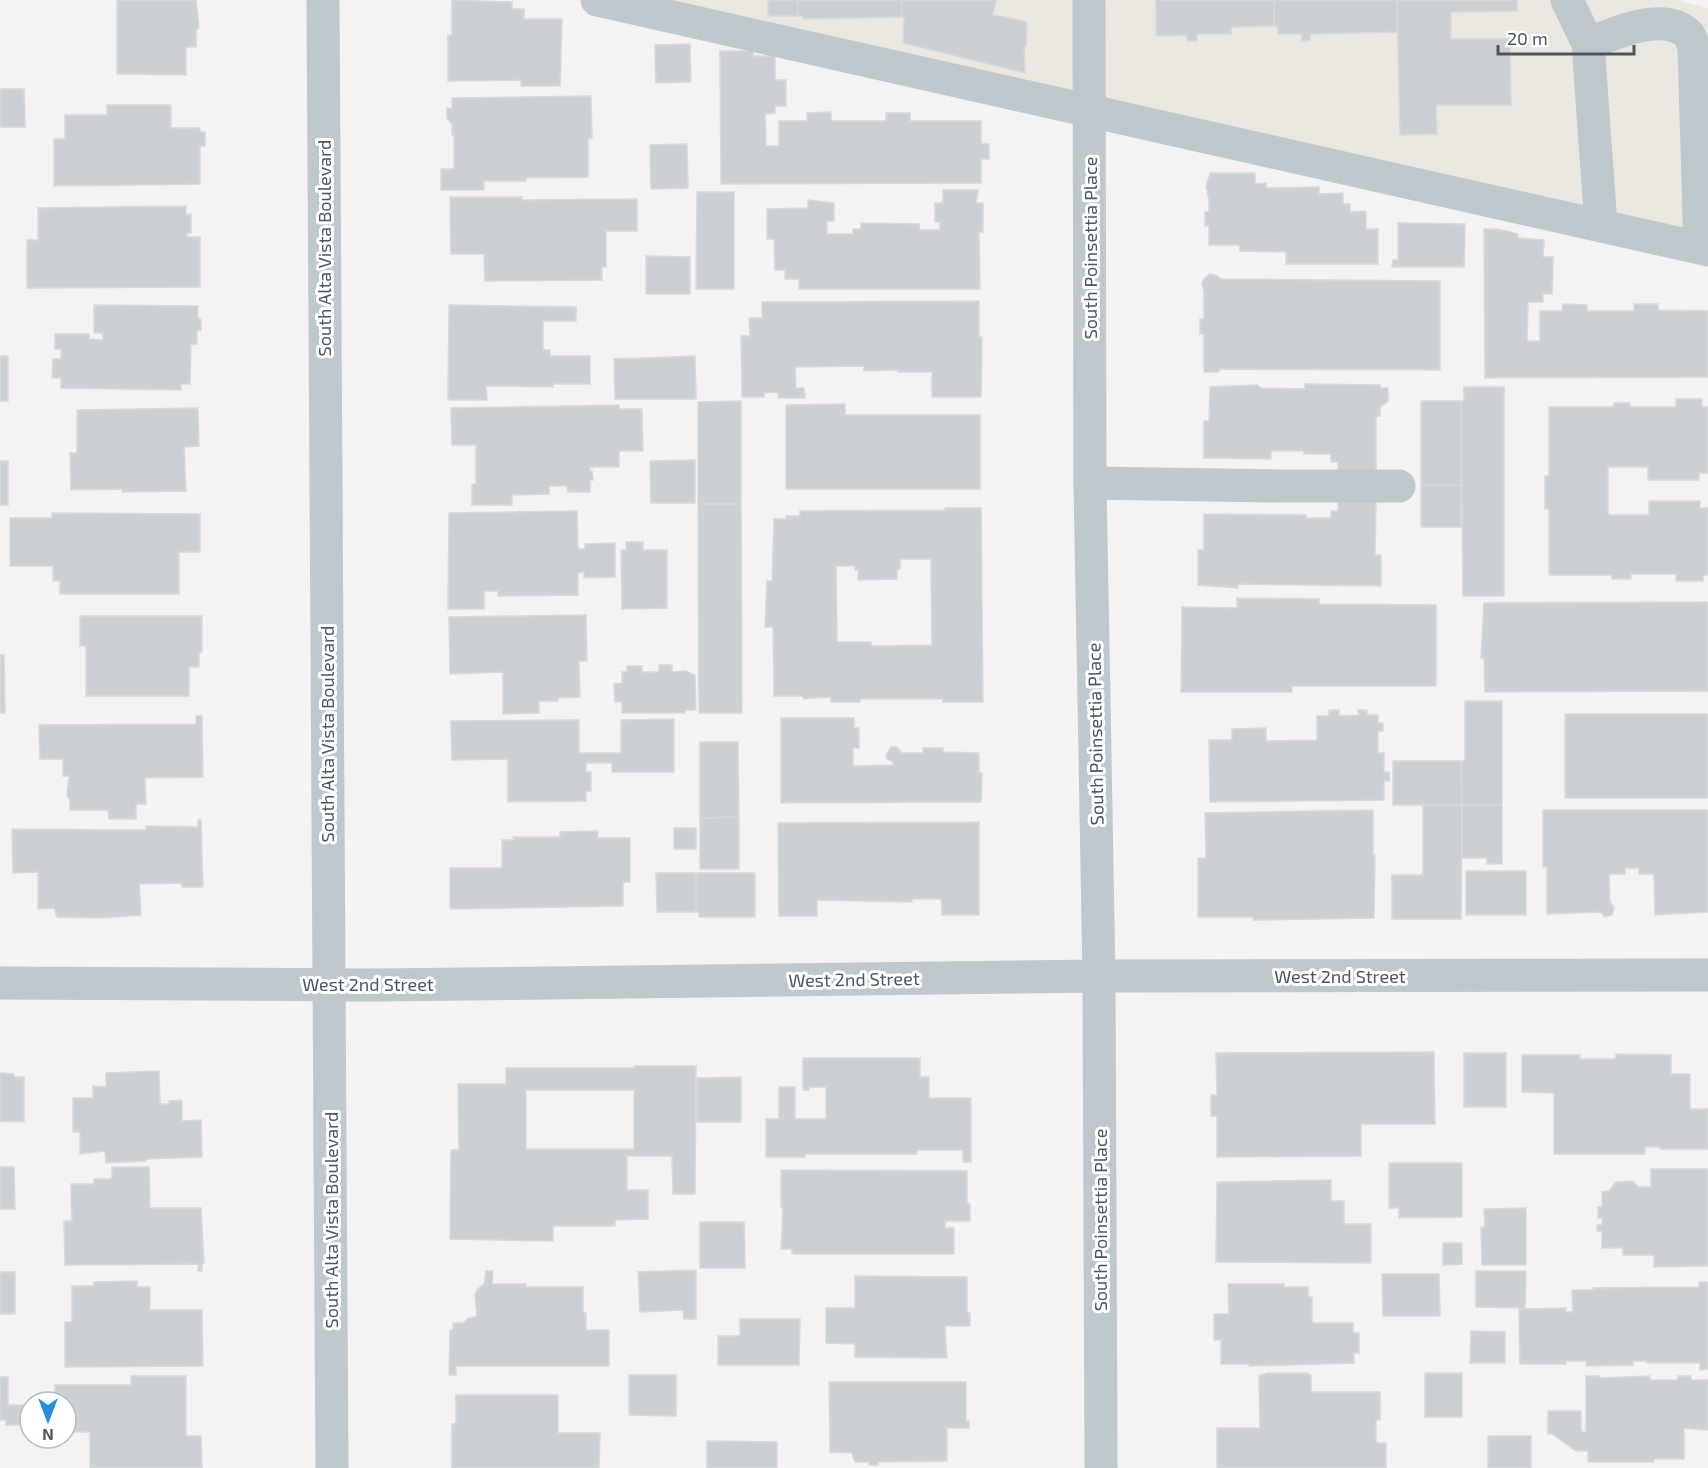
<svg xmlns="http://www.w3.org/2000/svg" width="1708" height="1468" viewBox="0 0 1708 1468" font-family="'Exo 2',sans-serif">
  <rect width="100%" height="100%" fill="#f4f2f2"/>
  <path fill="#eae6e0" d="M580,0H1676L1708,8V251Z"/>
  <path fill="#ccd0d4" stroke="#d6d9dc" stroke-width="1.5" fill-rule="evenodd" d="M117,0H196L199,27L196,31V47H186V75L117,74Z
    M452,0L512,2V9H524V19H562L560,86H521V80L448,81V35H452Z
    M768,0H798V16H768Z
    M798,0H902V17L803,19V16H798Z
    M902,0H996L993,15L1024,21L1027,23L1026,46H1024L1025,73L903,43L904,16L902,17Z
    M1156,0H1274V26L1231,27V34H1197V41H1187V35L1156,36Z
    M1274,0H1397V32L1310,34V41H1302V34H1278V26H1274Z
    M1397,0H1517V11L1451,12V39H1510L1511,105H1436L1437,134L1400,135Z
    M690,44L691,82L656,83L655,45Z
    M720,51H753V56H775V80H786V106H775V113L765,114L766,146H779V121H807V113L831,112V121H886V113H910V121H981V144H989V159H981V183L721,184Z
    M0,89H24L25,127H0Z
    M591,96L592,138H588V177L526,178V181H484V190H441V169H454V135H452V124L447,118V108L452,109V98Z
    M107,105H171V128H200V132H205V146H200V184L54,186V139H65V115H107Z
    M687,144L688,188L651,189L650,145Z
    M1210,173H1255V184L1266,183V188L1319,187V194L1343,193V204H1350V212L1366,211V229H1378V264H1286V252L1240,251V245H1209V226H1205V212H1209V199L1206,187Z
    M943,190H978L976,203H983V232H979L980,289H799V279H785V270H775L774,239H767V209L808,208V200L834,203V221H827V234H853V229H861V223L919,224L920,230H940V222H935V203H943Z
    M697,192H734V289H696Z
    M450,197H522V200L637,199V231H606V267H602V280L485,281L484,254H451Z
    M186,206V215L191,214V233H187V237H200V287L27,288V240H38V208Z
    M1398,223L1465,224L1464,267H1392L1393,260H1398Z
    M1484,229H1498L1518,234V238L1544,240L1543,257H1553L1552,294H1543V302H1528L1527,341H1540V311H1562L1563,304L1587,305V311H1634V304H1658V310L1708,311V377L1485,378Z
    M646,256L690,257V294H646Z
    M1210,274L1217,276L1221,279L1440,281V370L1219,369V372H1204V334H1200V319H1204V291L1202,284L1204,279Z
    M979,301V337H982L981,397H932V372H898V370L864,371V366L795,367L796,388H804L805,398H778V392L764,393V397H742L741,336H750L749,318H762V302Z
    M94,305L198,306V317L201,320V330L197,331V344H191L190,384H181V390L61,388V378H52L53,359H61V349H55V334H89V339L103,340V333H94Z
    M449,305L576,307V321H543V350H550V356H590V384H553V387L486,386L487,400H448Z
    M0,356H8V401H0Z
    M695,356L696,399H615L614,359Z
    M1305,384L1380,385V388H1388V401L1380,407V416H1376V473H1338V462H1331V454H1304V451H1271V459L1204,458V421H1209L1210,387L1257,385L1261,388L1305,389Z
    M1464,387H1504V596H1463L1461,401H1464Z
    M1676,399H1702V407H1708V473H1699V480H1648V467H1608V515H1649V501H1700V508H1708V575H1703V581H1676V574H1631V579H1612V575H1549V509H1545V476H1549V407H1614V403H1630V407H1676Z
    M741,401V504H698V402Z
    M1421,401H1461V485H1421Z
    M845,404V415H980V489H786V405Z
    M619,405V409H642L643,451H619V467H590V471H592L593,480H590V492H568L567,486H549V494L512,495V505H472V484H476V445H452L451,408Z
    M198,408L199,446L184,447L186,491L122,492V489L71,490L70,453H77V410Z
    M695,460V503H651L650,461Z
    M0,461H8V505H0Z
    M1421,485H1461V527H1421Z
    M1338,499H1376L1375,555H1381V586L1238,584V588L1198,585V550H1204V514L1306,515V518H1331V511H1338Z
    M698,504H741L742,713H699Z
    M945,508H981L983,702H943V699H860V702H831V697L803,699V696H774L773,627H765L767,581H772L774,519H786V516H800V511L945,510ZM900,559H931L932,645L871,646V642H837L836,566H855V570H858V580L897,579V569H900Z
    M577,511L578,549H585V544L615,543V577L584,578V572L578,573V595L498,596V591H484V609H448L449,513Z
    M52,513L200,514V552H179V594H60V581H53V566H10V518H52Z
    M626,542H643V550H667V608L622,609L621,550H626Z
    M1237,598L1319,599V604L1436,605V686H1292V692H1181L1182,607L1237,608Z
    M1708,602V691L1485,692L1484,658H1481L1484,603Z
    M586,615L587,661H579L580,697L558,698V701H539V713L503,714V672L450,674L449,617Z
    M80,616H202V652H199V667H189V696H86V646H80Z
    M0,655H4L5,713H0Z
    M659,665H672V672L685,671L695,675L696,710H685V713H622V702H615L614,684L622,683V672H627V666H642V672H659Z
    M1465,701H1502V805H1462L1461,761H1465Z
    M1329,710H1339V716L1359,715L1358,710H1367V715H1378V723H1383V731H1378V753H1384V772H1389L1390,781H1384V800L1210,802L1209,740H1232V729L1266,728V741L1317,740V716H1329Z
    M1565,714H1708V798H1565Z
    M196,716H202L203,777L145,778L146,804H136V819H109L108,810H70V801L67,795L69,776H63V759H40L39,725L196,724Z
    M781,718H854V728H859V748H853V766L893,765V762L887,759L886,755L891,747H897L902,753H923V748H943V752L979,753V773H982L981,802L781,803Z
    M674,719V772H612V763H586V772H591V791H586V801L508,802V759L452,760L451,721L579,720V753H621V720Z
    M700,742H738L739,817L700,818Z
    M1393,761H1461L1462,805H1393Z
    M1462,805H1502V864H1487V858H1462Z
    M1462,805L1461,919H1392V875H1423V806Z
    M1373,810V855H1375L1374,918L1253,920V917H1198V858H1206L1205,813Z
    M1543,810H1708V912L1655,915L1654,874H1639V868H1625V874H1609L1610,902L1614,908L1612,915L1605,917L1600,912L1547,914V867H1543Z
    M739,817V869H700V818Z
    M198,820H201L203,887H182V883L139,884L141,915L100,918L57,917L54,908L38,909V872L13,873L12,829L146,830V826L198,827Z
    M979,822V915H942L941,899H912V902L817,900V916H779L778,823Z
    M674,828H696V849H674Z
    M598,831V838H630V882H623V906L450,909V868H502V840H514L513,837H560V832Z
    M1466,871H1526V915H1466Z
    M656,873H696V912H657Z
    M696,873H755V917H699V912H696Z
    M1434,1052L1435,1124H1361V1156L1217,1157V1116H1211V1095H1217L1216,1053Z
    M1464,1053H1506V1107H1464Z
    M1616,1054L1671,1055V1074H1690V1109H1708V1149H1660V1147H1645V1154H1554V1093L1522,1092V1055H1580V1059H1616Z
    M803,1058H920V1077H929V1098H971V1162H963V1150H917V1154H805V1157H766V1119H779V1087H795V1119H826V1087H809V1090H803Z
    M634,1066H696L695,1194H673L672,1156H627V1190H648V1219L615,1220V1226H553V1241L450,1239L451,1150H459L458,1084H506V1068H634ZM526,1090H634V1149H526Z
    M159,1071L160,1104H169V1101L182,1100V1121L201,1120L202,1157L146,1159V1161L106,1163L105,1151L80,1154V1132H73V1098H93V1086L106,1087V1073Z
    M0,1073L14,1074V1077H24V1122L0,1121Z
    M741,1077V1122H697V1078Z
    M1389,1163H1462V1217L1399,1218V1208H1389Z
    M0,1167H14L15,1209H0Z
    M112,1167H149L150,1208H201L204,1263H202V1271H198V1264L65,1265L64,1221H72L71,1184H94V1179H112Z
    M1651,1169H1708V1266L1654,1267V1255H1623V1248H1602V1231H1597V1225H1602V1218H1598V1207H1602V1192L1609,1191L1616,1182L1632,1181L1639,1187H1651Z
    M781,1170L967,1171V1204H970V1221H945V1228H954V1254H792V1249H781L783,1208H781Z
    M1331,1180V1201H1344V1224H1371V1263L1216,1262L1217,1182Z
    M1526,1208V1265H1482L1481,1227H1485L1484,1209Z
    M700,1222H744L745,1268H700Z
    M1443,1243H1462V1264L1443,1265Z
    M696,1270V1319H684L683,1310L640,1312L638,1272Z
    M486,1271H493L492,1284H526V1287H583V1313H586V1330H609V1366H456V1375H449L450,1330H453V1323H464L467,1319L477,1316L475,1295L477,1290L484,1284Z
    M1476,1271H1526L1525,1308L1476,1307Z
    M0,1272H15V1314H0Z
    M1382,1274H1439L1440,1316H1383Z
    M855,1276L967,1277V1313H970V1326H945L947,1358L855,1357V1344L826,1343V1308H855Z
    M137,1281V1287H150V1310H202L203,1366L65,1367V1322H72V1286H94V1282Z
    M1699,1282H1708V1369L1700,1370V1363H1647V1361H1633V1365L1586,1366V1361H1566V1364H1520L1519,1309L1566,1308V1312H1573L1572,1290H1593V1288L1699,1287Z
    M1228,1284H1284V1287H1308V1297H1312V1323H1353V1333H1359V1353H1354V1363L1249,1366V1364H1221V1340H1214V1314H1229Z
    M740,1319H800L799,1365H718V1336H740Z
    M1471,1331L1505,1332V1363H1470Z
    M1267,1373H1306L1311,1375V1392H1380V1420H1376V1443H1386V1468H1217V1428H1260L1259,1376Z
    M1425,1373H1462V1417H1425Z
    M629,1375H676V1416L629,1415Z
    M131,1376H186V1436H201L202,1468H90V1432H66V1402H55V1385H131Z
    M1586,1376H1600V1378L1650,1376V1380H1678V1376H1691V1380H1708V1430L1684,1428V1459H1654V1462H1588V1451H1576L1552,1434H1548V1411H1581V1432H1586Z
    M0,1377H8V1405H30V1425H6V1420H0Z
    M829,1382H966V1421H969V1428H947V1461L878,1462V1465H869V1462H855L852,1453L830,1452Z
    M456,1395H558V1433H600L599,1468H452V1424H456Z
    M1488,1436H1531V1468H1488Z
    M707,1441L777,1442V1468H707Z"/>
  <g fill="none" stroke-linecap="round" stroke-linejoin="round">
    <path stroke="#bec8cd" stroke-width="33" d="M323,0L332,1468
      M597,0L1708,250
      M1089,0L1090,483L1099,976L1101,1468
      M1567,0L1588,44L1601,226
      M1588,44C1613,34 1664,10 1688,34C1691,37 1692,43 1694,47L1700,248
      M1090,483L1280,486H1399
      M0,983L381,985L1099,976L1708,975"/>
  </g>
  <g text-anchor="middle" dominant-baseline="central" stroke-width="6" stroke-linejoin="round" paint-order="stroke">
    <g font-size="18" fill="#4a585e" stroke="#fff">
      <text transform="translate(324 248) rotate(-90)">South Alta Vista Boulevard</text>
      <text transform="translate(1090 248) rotate(-90)">South Poinsettia Place</text>
      <text transform="translate(327 734) rotate(-90)">South Alta Vista Boulevard</text>
      <text transform="translate(1095 734) rotate(-91)">South Poinsettia Place</text>
      <text x="1340" y="976">West 2nd Street</text>
      <text transform="translate(854 979) rotate(-1)">West 2nd Street</text>
      <text x="368" y="984">West 2nd Street</text>
      <text transform="translate(331 1220) rotate(-90)">South Alta Vista Boulevard</text>
      <text transform="translate(1100 1220) rotate(-90)">South Poinsettia Place</text>
    </g>
  </g>
  <g transform="translate(48 1420) rotate(180)"><circle r="28" fill="#ffffff" stroke="#b7bcbf" stroke-width="1.5"/>
  <path d="M0-4.5L10 22L0 15L-10 22Z" fill="#258fdb"/>
  <text y="-9" font-size="16" font-weight="bold" text-anchor="middle" fill="#4a585e">N</text>
  </g>
  <path d="M1498 45v9h136v-9" fill="none" stroke="#4a585e" stroke-width="3"/>
  <text x="1507" y="45" font-size="18" fill="#4a585e" stroke="#ffffff" stroke-width="4.5" paint-order="stroke">20 m</text>
</svg>
